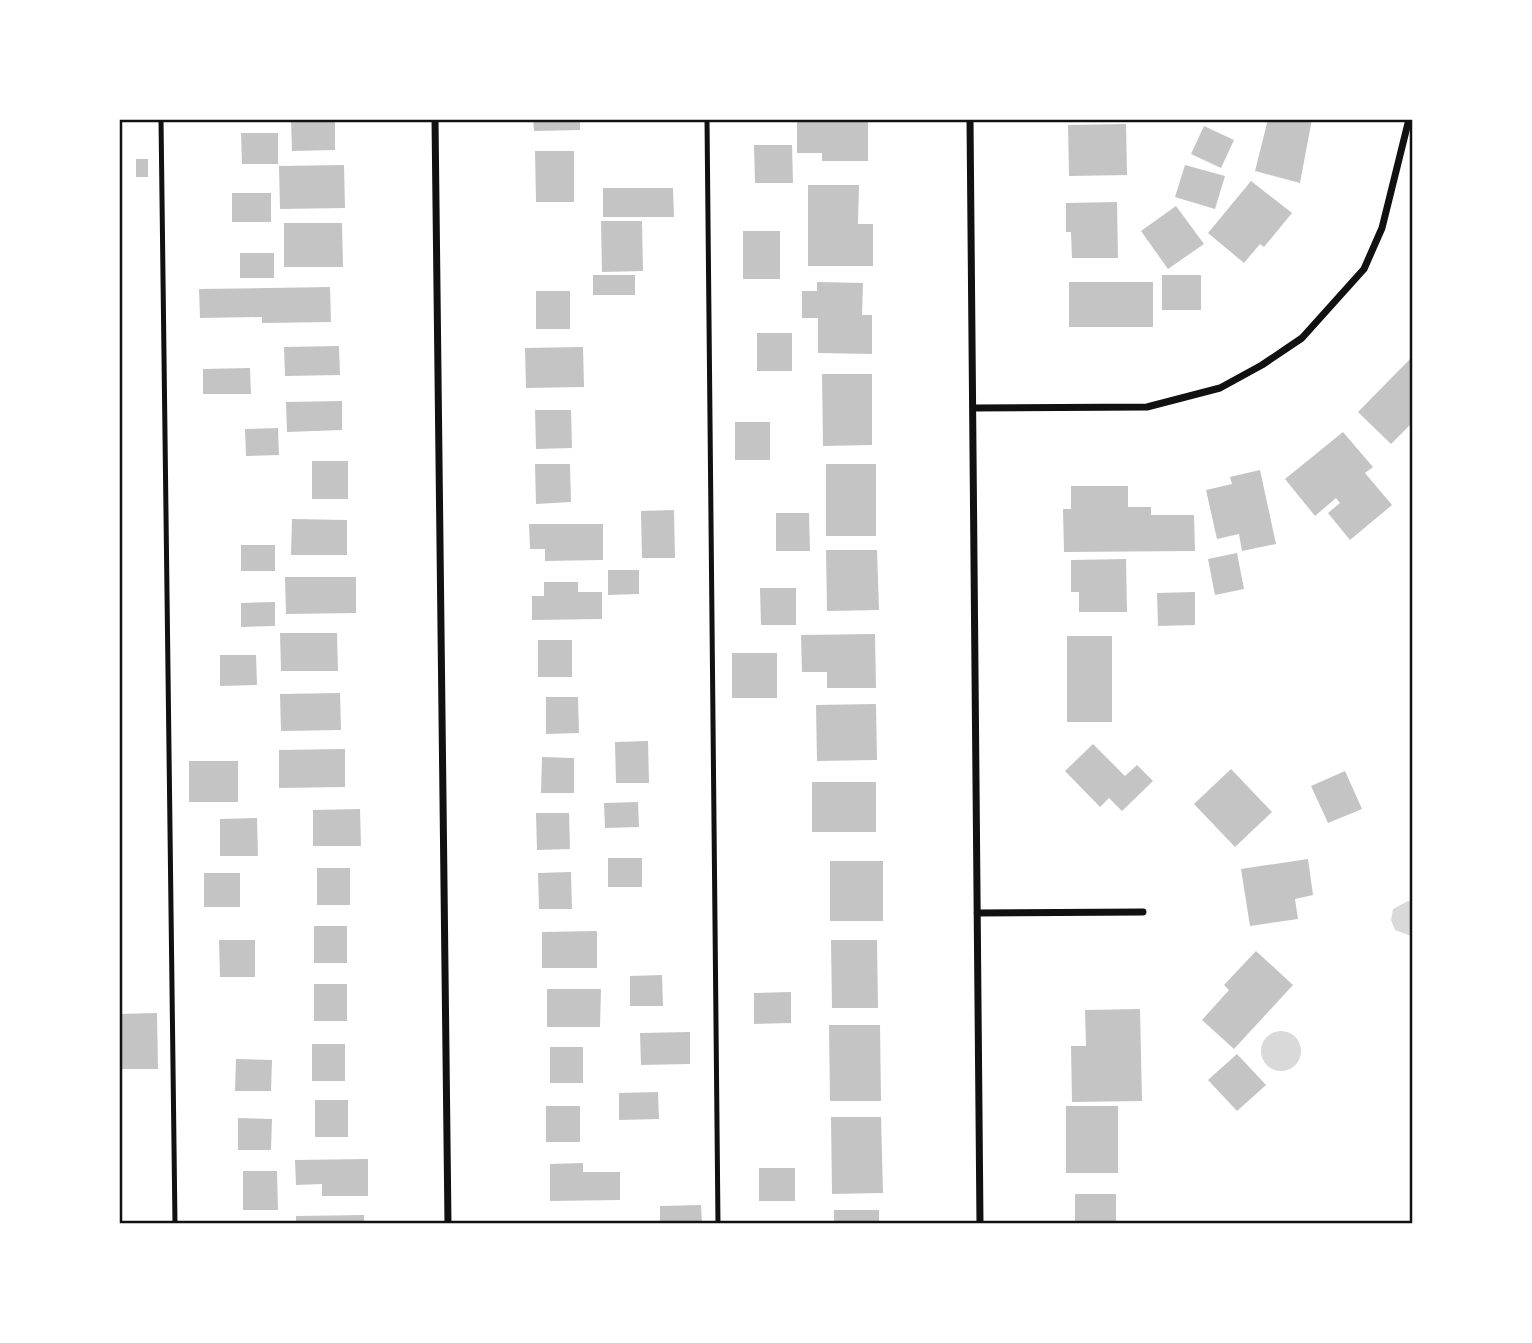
<svg xmlns="http://www.w3.org/2000/svg" width="1532" height="1343" viewBox="0 0 1532 1343" font-family="'Archivo Narrow',sans-serif">
  <rect width="100%" height="100%" fill="#fff"/>
  <path fill="#d9d9d9" d="M1408,901L1413,902L1411,936L1395,930L1391,920L1393,909Z
    M1261 1051a20 20 0 1 1 40 0a20 20 0 1 1-40 0Z"/>
  <path fill="#c4c4c4" d="M291,119H335V150L292,151Z
    M533,119H580V130L534,131Z
    M797,119H868V161H822V153H797Z
    M1268,119H1312L1300,183L1255,171Z
    M1126,124L1127,175L1069,176L1068,125Z
    M1204,126L1234,140L1221,168L1191,154Z
    M241,133H278V164H242Z
    M754,145H792L793,183H755Z
    M535,151H574V202H536Z
    M136,159H148V177H136Z
    M344,165L345,208L280,209L279,166Z
    M1185,165L1225,176L1215,209L1175,197Z
    M1251,181L1292,213L1264,247L1260,244L1244,263L1208,233Z
    M119,184H122V221H119Z
    M808,185H859L858,224H873V266H808Z
    M603,188H673L674,217H603Z
    M232,193H271V222H232Z
    M1117,202L1118,258H1072L1071,232H1066V203Z
    M1176,206L1204,244L1168,269L1141,231Z
    M601,221H642L643,271L602,272Z
    M284,223H342L343,267H284Z
    M743,231H780V279H743Z
    M240,253H274V278H240Z
    M593,275H635V295H593Z
    M1162,275H1201V310H1162Z
    M817,282L863,283L862,315H872V354L818,353V318H802V291H817Z
    M1069,282H1153V327H1069Z
    M330,287L331,322L262,323V317L200,318L199,289Z
    M536,291H570V329H536Z
    M757,333H792V371H757Z
    M339,346L340,375L285,376L284,347Z
    M583,347L584,387L526,388L525,348Z
    M1413,356V422L1391,444L1358,412Z
    M250,368L251,394H203V369Z
    M822,374H872V445L823,446Z
    M342,401V430L287,432L286,402Z
    M535,410H571L572,448L536,449Z
    M735,422H770V460H735Z
    M278,428L279,455L246,456L245,429Z
    M1343,432L1373,467L1365,473L1392,505L1350,540L1328,513L1340,503L1336,498L1315,516L1285,479Z
    M312,461H348V499H312Z
    M535,464H570L571,502L536,504Z
    M826,464H876V536H826Z
    M1260,470L1276,544L1242,551L1239,534L1217,539L1206,490L1232,484L1230,477Z
    M1071,486H1128V507H1151V515H1194L1195,551L1064,552L1063,509H1071Z
    M674,510L675,558H642L641,511Z
    M776,513H809L810,551H776Z
    M292,519L347,520V555H291Z
    M529,524H603V560L545,561V549H530Z
    M241,545H275V571H241Z
    M826,550H877L879,610L827,611Z
    M1237,553L1244,589L1215,595L1208,559Z
    M1126,559L1127,612H1079V592H1071V560Z
    M608,570H639V594L608,595Z
    M285,577H356V613L286,614Z
    M544,582H578V592H602V619L532,620V596H544Z
    M760,588H796V625H761Z
    M1195,592V625L1158,626L1157,593Z
    M275,602V626L241,627V603Z
    M280,633H337L338,671H281Z
    M875,634L876,688H827V672H802L801,635Z
    M1067,636H1112V722H1067Z
    M538,640H572V677H538Z
    M732,653H777V698H732Z
    M220,655H256L257,685L220,686Z
    M340,693L341,730L281,731L280,694Z
    M546,697H578L579,733L546,734Z
    M876,704L877,760L817,761L816,705Z
    M648,741L649,783H616L615,742Z
    M1093,744L1125,776L1137,765L1153,781L1122,811L1109,798L1100,807L1065,771Z
    M345,749V787L279,788V750Z
    M542,757L574,758V793H541Z
    M189,761H238V802H189Z
    M1231,769L1272,812L1235,847L1194,804Z
    M1345,771L1362,809L1328,823L1311,786Z
    M812,782H876V832H812Z
    M638,802L639,827L605,828L604,803Z
    M360,809L361,846H313V810Z
    M536,813H569L570,849L537,850Z
    M257,818L258,856H220V819Z
    M608,858H642V887H608Z
    M1308,859L1313,895L1295,899L1298,919L1250,926L1241,869Z
    M830,861H883V921H830Z
    M317,868H350V905H317Z
    M571,872L572,909H539L538,873Z
    M204,873H240V907H204Z
    M314,926H347V963H314Z
    M597,931V968H542V932Z
    M219,940H255V977H220Z
    M831,940H877L878,1008H832Z
    M1256,951L1293,985L1234,1049L1202,1020L1229,990L1224,985Z
    M662,975L663,1006H630V976Z
    M314,984H347V1021H314Z
    M547,989H601L600,1027H547Z
    M791,992V1023L754,1024V993Z
    M1140,1009L1142,1101L1072,1102L1071,1046H1086L1085,1010Z
    M157,1013L158,1069H119V1014Z
    M829,1025H880L881,1101H830Z
    M690,1032V1064L641,1065L640,1033Z
    M312,1044H345V1081H312Z
    M550,1047H583V1083H550Z
    M1237,1054L1266,1085L1237,1111L1208,1080Z
    M236,1059L272,1060L271,1091H235Z
    M658,1092L659,1119L619,1120V1093Z
    M315,1100H348V1137H315Z
    M546,1106H580V1142H546Z
    M1066,1106H1118V1173H1066Z
    M831,1117H881L883,1193L832,1194Z
    M238,1118L272,1119L271,1150H238Z
    M368,1159V1196H322V1184L296,1185L295,1160Z
    M583,1163V1172H620V1200L550,1201V1164Z
    M759,1168H795V1201H759Z
    M243,1171H277L278,1210H243Z
    M1075,1194H1116V1224H1075Z
    M701,1205L702,1224H660V1206Z
    M834,1210H879V1224H834Z
    M364,1215V1224H296V1216Z"/>
  <g fill="none" stroke-linecap="round" stroke-linejoin="round">
    <path stroke="#111" stroke-width="5" d="M161,119L175,1224
      M707,119L718,1224"/>
    <path stroke="#111" stroke-width="7" d="M435,119L448,1224
      M970,119L980,1224
      M973,408L1147,407L1220,388L1262,365L1302,338L1364,269L1382,228L1409,119
      M977,913L1143,912"/>
  </g>
  <rect width="1532" height="1343" fill="none" stroke="#ffffff" stroke-width="242"/>
  <rect x="121" y="121" width="1290" height="1101" fill="none" stroke="#111" stroke-width="2.5"/>
</svg>
